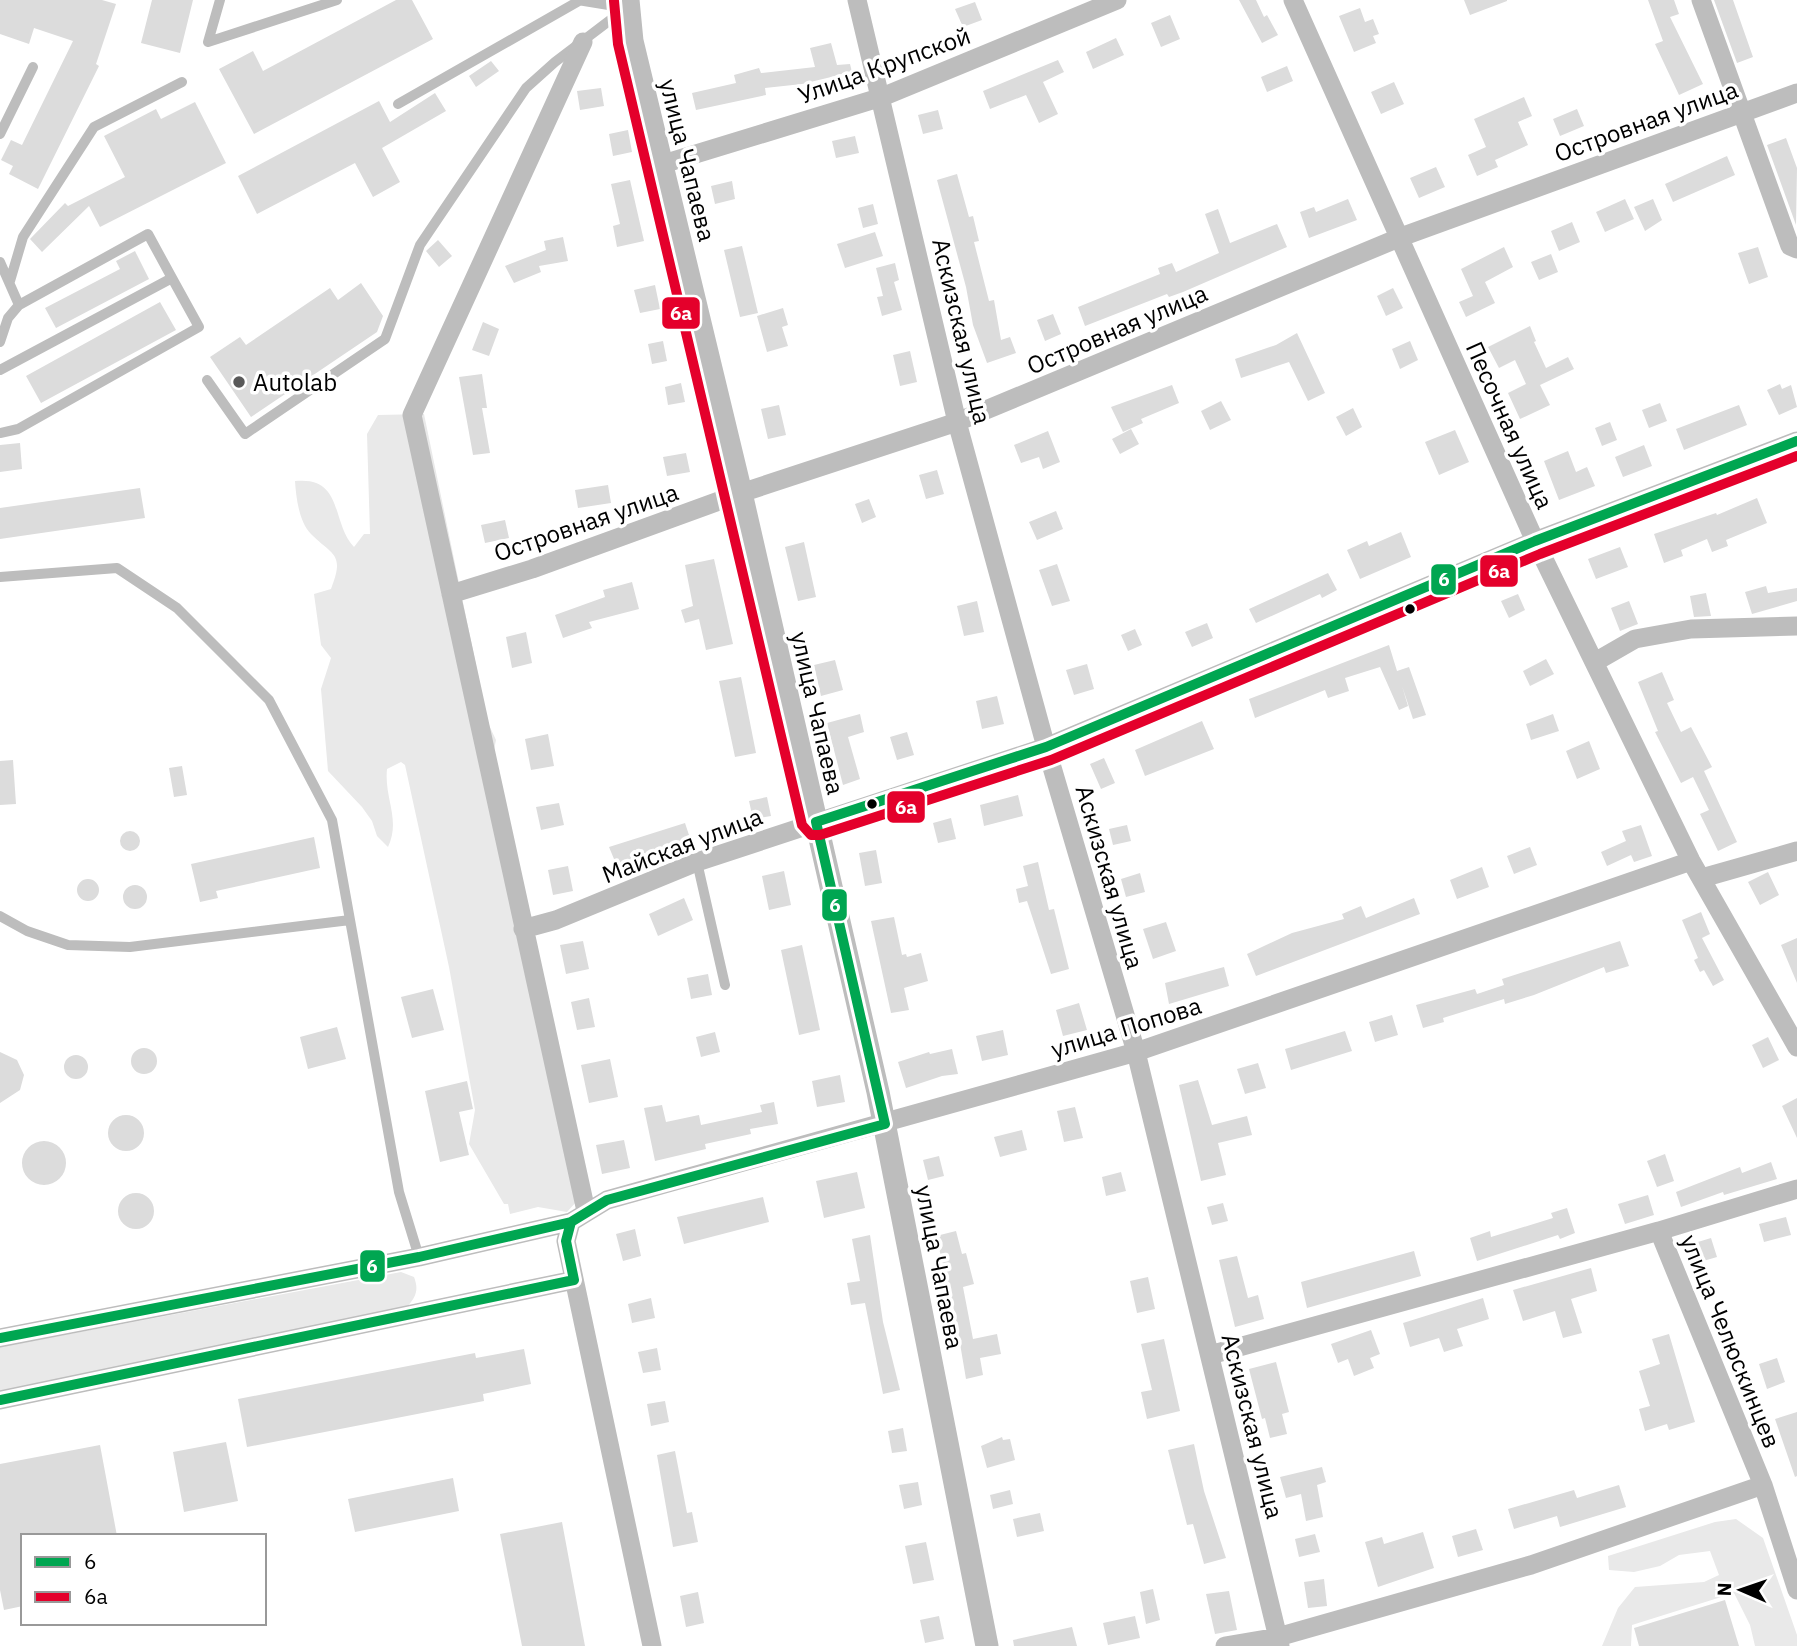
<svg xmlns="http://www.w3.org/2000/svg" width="1797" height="1646" viewBox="0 0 1797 1646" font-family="'IBM Plex Sans',sans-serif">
  <rect width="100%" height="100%" fill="#fff"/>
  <path fill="#e9e9e9" d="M424,414L488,723L496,740L494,750L577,1201L567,1212L538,1207L510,1214L508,1204H504L469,1144L475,1110L449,967L405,765L401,762L387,769C384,799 401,819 388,847L377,836L372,821L362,807L328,771L321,689L331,658L321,645L314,594L331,589C345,553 333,556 311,534C299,522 296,497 295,481C344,476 331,523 354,547L364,534H370L367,434L378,415Z
    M401,1272L414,1277C419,1290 416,1297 407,1307L0,1392V1347Z
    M1736,1519L1763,1538L1797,1635V1646H1755L1750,1625L1734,1593L1632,1625L1631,1646H1602L1618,1608L1635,1587L1704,1582L1719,1575L1710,1551L1679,1555L1660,1566L1634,1572L1609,1570L1608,1556L1715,1522Z"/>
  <path fill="#dcdcdc" d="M0,0H102L116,4L96,64L99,66L38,189L9,174L13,166L1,160L11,140L22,145L73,41L34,28L29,44L0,34Z
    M152,0H193L180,53L141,43Z
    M396,0H412L433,39L254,134L219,69L253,51L263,71Z
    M1239,0H1256L1264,17L1267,15L1278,35L1262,43Z
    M1464,0H1507V1L1470,15Z
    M1648,0H1674L1679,14L1670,17L1703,84L1679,95L1655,44L1663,41Z
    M1714,0H1733L1753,57L1737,63Z
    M975,2L982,20L963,27L955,9Z
    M1360,8L1365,22L1373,19L1379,34L1373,36L1376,43L1354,52L1339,16Z
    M1170,15L1180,39L1161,47L1151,23Z
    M1116,38L1124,55L1093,69L1086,52Z
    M831,43L837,65L850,64L852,72L802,84L765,88L766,95L696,110L692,93L736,83L734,75L759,68L761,73L815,67L810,48Z
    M1058,60L1064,72L1043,82L1058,114L1039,123L1026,95L990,109L983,91Z
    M491,61L499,71L476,87L469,76Z
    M1287,66L1293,81L1267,92L1261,77Z
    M1394,82L1404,104L1381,114L1371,92Z
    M601,88L604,106L580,110L577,91Z
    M435,93L446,111L382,148L400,182L373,197L355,163L257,214L238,176L379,101L390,122Z
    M1524,97L1532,116L1518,122L1528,145L1495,160L1498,167L1477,176L1468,155L1486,147L1474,119Z
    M195,102L226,163L100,227L89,206L42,252L30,239L65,203L68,206L125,177L104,136L156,109L161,119Z
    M1577,109L1584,126L1560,136L1553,119Z
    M938,110L943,129L923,134L918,115Z
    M628,130L632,152L613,156L609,134Z
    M855,136L859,153L836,158L832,141Z
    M1786,138L1797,168L1796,225L1767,145Z
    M1727,156L1735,175L1673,202L1665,184Z
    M1436,167L1445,187L1419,198L1410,178Z
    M957,174L969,217L973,216L979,241L974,242L989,301L994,300L1001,340L1010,337L1016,353L987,363L973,325L966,287L937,180Z
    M630,180L644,241L617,247L613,226L620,224L611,184Z
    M732,181L735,199L715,204L711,186Z
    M1348,199L1357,220L1309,238L1300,212L1314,207L1316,212Z
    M1625,199L1634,219L1605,232L1596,212Z
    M1653,199L1662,220L1645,231L1634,207Z
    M873,204L878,224L863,228L858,208Z
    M1218,209L1230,243L1277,224L1287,247L1183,292L1169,297L1167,294L1085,326L1078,307L1160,274L1158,268L1172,263L1176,272L1219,253L1205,214Z
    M1572,222L1580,242L1559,251L1551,231Z
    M875,232L883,256L845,268L837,244Z
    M563,237L568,261L539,266L541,272L514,283L505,266L546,250L544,241Z
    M438,240L452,256L439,267L426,251Z
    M742,246L758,313L740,317L724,250Z
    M1504,247L1513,267L1485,282L1495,303L1466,317L1459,302L1473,296L1461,269Z
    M1758,247L1768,277L1749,284L1738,253Z
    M135,251L149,279L56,328L45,308L120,269L116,261Z
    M1551,254L1558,272L1539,280L1531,262Z
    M895,263L899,280L894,282L902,310L882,316L877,297L883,296L876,268Z
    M361,283L383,316L377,332L251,417L210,357L240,337L246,345L330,288L338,300Z
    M655,285L660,309L640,313L634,290Z
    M1393,288L1403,308L1386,316L1377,296Z
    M160,302L176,330L41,403L26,376Z
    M783,308L788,325L782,327L788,346L767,352L757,316Z
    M1053,314L1061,334L1045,341L1037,320Z
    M483,322L499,329L489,356L472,350Z
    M1530,326L1536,341L1534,342L1546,368L1568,357L1574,369L1540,385L1550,405L1520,419L1508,393L1526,384L1515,360L1499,368L1488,347Z
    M1297,333L1325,393L1308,401L1289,362L1241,378L1235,359L1276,345Z
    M663,341L667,361L652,364L648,344Z
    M1410,341L1418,360L1400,369L1392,349Z
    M910,351L917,382L900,386L893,355Z
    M482,374L487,408H482L490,453L473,455L459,377Z
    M681,383L685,402L668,405L665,387Z
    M1780,384L1782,389L1791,385L1797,407L1779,415L1767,390Z
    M1172,385L1179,403L1141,419L1143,423L1123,432L1111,407Z
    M1221,401L1231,420L1210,430L1201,411Z
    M1660,403L1667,421L1649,428L1642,410Z
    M779,405L786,435L768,439L761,409Z
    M1739,405L1747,425L1684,450L1676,429Z
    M1353,408L1362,427L1346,436L1336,417Z
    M1610,422L1617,440L1602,446L1595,428Z
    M1131,429L1139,444L1120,454L1112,439Z
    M1455,430L1469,462L1439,475L1425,442Z
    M1048,431L1060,462L1043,469L1039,457L1021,463L1014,445Z
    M20,443L22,469L0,472V445Z
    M1644,445L1652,466L1623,477L1615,457Z
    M1568,451L1576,472L1587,467L1595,486L1559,500L1544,461Z
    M686,453L690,472L667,476L663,457Z
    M937,470L944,494L926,499L919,475Z
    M608,485L611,503L578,508L575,490Z
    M140,488L145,518L0,539V508Z
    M1757,498L1767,523L1726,540L1728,546L1712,552L1707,539L1681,550L1683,556L1664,563L1654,534L1716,513L1717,515Z
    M869,499L876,517L862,523L855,504Z
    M1056,511L1063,529L1037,540L1029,522Z
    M505,520L509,538L485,543L481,525Z
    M1401,532L1411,557L1360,579L1347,550L1367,541L1369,546Z
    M804,542L816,597L798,601L785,547Z
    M1620,547L1628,567L1596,579L1588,559Z
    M714,559L733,644L706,650L699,619L685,623L681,610L693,606L685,565Z
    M1057,564L1070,601L1052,606L1039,570Z
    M1328,573L1337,590L1322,598L1320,594L1256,623L1249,609Z
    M632,582L639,609L589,622L592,628L563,638L555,615L605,597L603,590Z
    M1766,586L1768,593L1797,588V601L1752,614L1745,592Z
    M1706,593L1711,616L1694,617L1690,596Z
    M1518,594L1525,610L1509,618L1501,601Z
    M977,601L984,632L964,636L957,606Z
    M1629,601L1638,624L1620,631L1611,608Z
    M1207,623L1213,638L1192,647L1185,632Z
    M1135,629L1142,645L1128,651L1121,635Z
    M526,632L532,663L512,668L506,637Z
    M1389,645L1397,671L1409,667L1426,715L1413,719L1402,686L1408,706L1399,710L1380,667L1345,678L1349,691L1328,698L1325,690L1255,718L1249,699Z
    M1546,659L1554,674L1530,686L1523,671Z
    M835,660L843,690L821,696L814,665Z
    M1087,664L1094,689L1074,695L1066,670Z
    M1662,672L1674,700L1667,703L1681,732L1691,727L1712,767L1704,771L1737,842L1718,851L1700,814L1709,810L1693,777L1681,783L1655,732L1658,731L1638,682Z
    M741,677L756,753L735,757L719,681Z
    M997,696L1004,724L982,729L976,701Z
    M860,714L864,732L848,737L860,779L843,785L827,723Z
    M1553,714L1559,731L1531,740L1526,724Z
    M1202,721L1214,749L1145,776L1135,750Z
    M907,732L914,755L897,760L890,737Z
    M548,734L554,766L531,770L525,739Z
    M1589,741L1600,769L1577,779L1566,751Z
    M1104,758L1115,783L1101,789L1090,764Z
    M13,760L16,804L0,805V761Z
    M182,766L187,795L174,797L169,768Z
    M1018,795L1023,816L984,826L980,805Z
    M767,797L771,816L753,819L749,801Z
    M559,803L564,825L541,830L536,807Z
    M951,818L956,839L938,843L933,823Z
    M685,823L692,844L619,871L609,847Z
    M1127,825L1131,841L1113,845L1109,829Z
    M1641,825L1652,856L1634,862L1631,855L1607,866L1601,852L1626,841L1622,831Z
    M120 841a10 10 0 1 1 20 0a10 10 0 1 1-20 0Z
    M314,837L320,868L216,891L218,898L200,902L191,864Z
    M1530,847L1537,865L1514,874L1507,856Z
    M876,850L882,883L865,886L859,853Z
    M1038,862L1049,910L1054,909L1069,969L1051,974L1027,901L1019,903L1016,889L1028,886L1023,866Z
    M568,866L573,891L553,895L548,870Z
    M1482,867L1489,887L1457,899L1450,880Z
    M784,871L791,905L769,910L762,876Z
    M1768,872L1779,895L1760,905L1748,882Z
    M1140,873L1145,892L1126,897L1121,879Z
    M77 890a11 11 0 1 1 22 0a11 11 0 1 1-22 0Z
    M123 897a12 12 0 1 1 24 0a12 12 0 1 1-24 0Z
    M684,898L693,920L658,936L649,914Z
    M1414,898L1420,914L1256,976L1247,954L1292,933L1344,919L1342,914L1361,906L1366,918Z
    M1701,912L1710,934L1702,938L1724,980L1713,986L1704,970L1700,972L1694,960L1698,958L1682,920Z
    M894,917L902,955L906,954L907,957L921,953L928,981L904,988L909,1010L891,1013L871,921Z
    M1166,922L1176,951L1153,959L1143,929Z
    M1797,938V983L1781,945Z
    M583,941L589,969L566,974L560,945Z
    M1620,941L1629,966L1606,973L1604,967L1534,995L1505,1004L1504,999L1443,1018L1444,1022L1423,1028L1416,1005L1475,989L1477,994L1504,985L1502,979Z
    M802,945L820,1030L799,1035L781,950Z
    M1224,967L1229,986L1169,1004L1165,983Z
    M708,974L712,995L691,999L687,978Z
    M433,989L444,1030L412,1038L401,997Z
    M589,998L595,1027L577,1030L571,1002Z
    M1079,1003L1087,1030L1063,1036L1056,1010Z
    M1392,1015L1398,1035L1375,1042L1369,1022Z
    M337,1027L346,1059L308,1069L300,1037Z
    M1003,1030L1008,1055L982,1061L976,1036Z
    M1345,1031L1352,1051L1291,1070L1285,1049Z
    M715,1032L720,1052L701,1057L696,1037Z
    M1768,1037L1779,1060L1763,1068L1752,1045Z
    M131 1061a13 13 0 1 1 26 0a13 13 0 1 1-26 0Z
    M952,1049L958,1074L942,1076L906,1088L898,1062L929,1052L930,1054Z
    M0,1052L17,1060L24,1075L20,1090L0,1103Z
    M64 1067a12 12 0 1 1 24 0a12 12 0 1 1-24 0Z
    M610,1059L618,1097L589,1103L581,1065Z
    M1258,1063L1266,1088L1245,1094L1237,1069Z
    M840,1075L845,1102L817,1107L812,1081Z
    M1198,1080L1212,1125L1247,1116L1252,1135L1218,1143L1226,1175L1201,1181L1179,1085Z
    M467,1081L473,1109L459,1112L469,1155L440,1162L425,1091Z
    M1797,1098V1138L1782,1106Z
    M774,1102L778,1124L750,1129L751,1134L705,1144L706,1149L655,1161L644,1108L662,1105L666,1122L699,1115L701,1125L762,1112L760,1105Z
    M1075,1107L1083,1138L1064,1142L1057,1111Z
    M108 1133a18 18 0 1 1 36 0a18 18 0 1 1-36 0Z
    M1022,1130L1027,1150L1000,1157L994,1137Z
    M624,1140L630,1168L602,1174L596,1145Z
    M22 1163a22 22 0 1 1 44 0a22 22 0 1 1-44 0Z
    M1665,1154L1674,1181L1657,1187L1647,1161Z
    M939,1156L944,1176L928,1180L923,1160Z
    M1771,1162L1777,1179L1724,1195L1723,1192L1681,1207L1676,1192L1740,1167L1742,1173Z
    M857,1172L865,1208L824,1218L816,1181Z
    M1121,1172L1126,1191L1106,1196L1102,1177Z
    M118 1211a18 18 0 1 1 36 0a18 18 0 1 1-36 0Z
    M1648,1195L1654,1215L1625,1224L1618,1204Z
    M763,1197L769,1222L684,1244L677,1217Z
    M1223,1203L1228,1221L1212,1225L1207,1207Z
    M1567,1208L1575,1233L1560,1239L1558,1235L1477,1261L1470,1238L1490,1231L1491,1237L1553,1218L1551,1213Z
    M1786,1217L1791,1235L1764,1242L1759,1224Z
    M635,1229L641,1256L623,1261L616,1234Z
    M956,1231L962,1254L966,1253L974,1284L963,1287L973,1339L997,1334L1001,1354L980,1358L983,1375L966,1379L955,1314L936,1236Z
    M870,1235L883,1322L900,1390L883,1394L865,1303L851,1305L847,1283L860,1281L852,1239Z
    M1711,1238L1717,1257L1693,1264L1688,1245Z
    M1414,1251L1421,1276L1307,1308L1301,1282Z
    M1237,1256L1248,1298L1258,1295L1264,1319L1235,1327L1219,1260Z
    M1591,1268L1597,1291L1571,1299L1582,1333L1563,1338L1555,1311L1523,1321L1513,1290Z
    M1148,1277L1155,1309L1137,1313L1130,1281Z
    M651,1298L655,1318L632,1323L628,1304Z
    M1483,1298L1489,1319L1457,1329L1463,1346L1444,1352L1439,1338L1410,1347L1403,1323Z
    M1371,1330L1380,1354L1370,1358L1374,1368L1354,1376L1348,1359L1338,1363L1331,1344Z
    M1669,1334L1695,1422L1669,1430L1667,1424L1645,1431L1639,1409L1650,1406L1639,1371L1660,1364L1652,1339Z
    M1164,1339L1180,1411L1147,1419L1141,1392L1152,1390L1141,1344Z
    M657,1348L661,1370L643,1373L638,1352Z
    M524,1349L531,1384L483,1394L484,1401L247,1447L238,1399L475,1353L476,1358Z
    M1777,1358L1785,1382L1767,1389L1759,1364Z
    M1276,1362L1289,1412L1282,1414L1287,1434L1270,1438L1265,1418L1262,1419L1249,1369Z
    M665,1401L669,1422L651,1426L647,1404Z
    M1797,1412V1476L1795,1477L1775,1419Z
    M903,1428L907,1451L892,1453L888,1431Z
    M1002,1437L1003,1440L1010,1439L1015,1460L987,1468L981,1446Z
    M226,1442L238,1501L184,1512L173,1452Z
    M1194,1444L1204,1491L1226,1558L1204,1564L1193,1524L1187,1525L1168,1450Z
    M100,1445L117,1536H23V1606L4,1610L0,1590V1464Z
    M675,1451L687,1513L692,1512L698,1542L673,1547L657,1455Z
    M1322,1467L1326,1482L1317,1485L1323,1517L1306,1521L1301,1494L1286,1498L1280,1477Z
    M453,1478L459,1511L355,1532L348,1499Z
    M918,1482L922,1505L904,1509L899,1485Z
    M1619,1485L1626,1507L1560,1527L1557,1516L1514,1529L1508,1509L1574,1490L1577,1498Z
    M1010,1490L1013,1504L993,1509L990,1495Z
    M1040,1513L1044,1531L1017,1537L1013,1519Z
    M562,1522L585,1646H522L500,1534Z
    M1476,1529L1483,1550L1458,1557L1452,1536Z
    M1423,1532L1434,1568L1378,1587L1365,1542L1382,1537L1384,1544Z
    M1315,1534L1320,1552L1299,1557L1295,1539Z
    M926,1542L934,1580L913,1584L905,1546Z
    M1324,1579L1327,1606L1308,1608L1304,1582Z
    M1153,1589L1160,1620L1146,1624L1140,1592Z
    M1229,1591L1237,1630L1215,1634L1206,1594Z
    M698,1592L704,1623L686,1627L680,1596Z
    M1725,1600L1739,1646H1639L1634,1628Z
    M939,1616L944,1639L925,1643L920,1620Z
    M1135,1616L1140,1638L1108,1645L1103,1623Z
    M1072,1627L1077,1646H1014L1013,1640Z"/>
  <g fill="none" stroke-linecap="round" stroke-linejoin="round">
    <path stroke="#bdbdbd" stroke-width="10" d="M220,0L208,42L337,0
      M578,0L627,8
      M398,104L579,1
      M0,134L33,67
      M0,262L19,305
      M10,281L23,237L94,127L182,82
      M0,342L8,318L19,305L148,234L172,278L0,370
      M207,380L245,434L385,339L420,245L526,88L555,62L626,8
      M0,433L18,429L199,327L172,278
      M0,577L117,568L177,608L269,700L332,820L399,1192L419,1257
      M697,862L725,985
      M0,916L27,931L68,945L130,947L350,920"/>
    <path stroke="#bdbdbd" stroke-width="19" d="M857,0L957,422L1046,747L1136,1052L1280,1646
      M1293,0L1535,541L1691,861L1797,1047
      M1701,0L1790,246L1797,249
      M583,42L412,415L586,1211
      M663,164L882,97L1117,0
      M451,594L532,569L741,493L957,422L1401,237L1797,93
      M1595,662L1635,639L1691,629L1797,626
      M1702,878L1797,851
      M523,929L556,920L697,862L1046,747L1535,541L1797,441
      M571,1222L566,1241L652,1646
      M1659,1231L1763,1485L1797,1590
      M0,1338L419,1257L571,1222L607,1200L1136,1052L1691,861
      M1210,1355L1659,1231L1797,1189
      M0,1400L574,1280
      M1225,1646L1278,1637L1531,1565L1763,1485"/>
    <path stroke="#bdbdbd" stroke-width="23" d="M628,0L632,41L741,493L878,1092L987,1646"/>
    <g stroke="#fff" stroke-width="16">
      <path id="bus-1" d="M0,1338L419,1257L571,1222L607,1200L885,1124L816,822L1046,747L1535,541L1797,441
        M0,1400L574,1280L566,1241L571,1222"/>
    </g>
    <g stroke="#fff" stroke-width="16">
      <path id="bus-2" d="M614,1L618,44L802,825L811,835H820L1051,760L1540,554L1797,456"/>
    </g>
    <use href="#bus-1" stroke="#00a651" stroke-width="10"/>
    <use href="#bus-2" stroke="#e4002b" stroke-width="10"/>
  </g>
  <circle fill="#595959" stroke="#fff" stroke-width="2.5" cx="239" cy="382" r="7"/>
  <g fill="#000" stroke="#fff" stroke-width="2.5">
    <circle cx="1410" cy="609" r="6"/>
    <circle cx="872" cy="804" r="6"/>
  </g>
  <g text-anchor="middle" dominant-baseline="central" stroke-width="7" stroke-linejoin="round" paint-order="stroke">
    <g font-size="24" fill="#000" stroke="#fff">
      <text transform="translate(884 65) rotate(-20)">Улица Крупской</text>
      <text transform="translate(1646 121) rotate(-20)">Островная улица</text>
      <text transform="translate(688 160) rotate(76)">улица Чапаева</text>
      <text transform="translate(1117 329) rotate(-23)">Островная улица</text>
      <text transform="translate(962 331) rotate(77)">Аскизская улица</text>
      <text transform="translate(1510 425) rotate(66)">Песочная улица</text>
      <text transform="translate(586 522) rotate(-19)">Островная улица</text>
      <text transform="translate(818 713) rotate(77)">улица Чапаева</text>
      <text transform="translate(682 845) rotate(-21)">Майская улица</text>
      <text transform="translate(1110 877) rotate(74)">Аскизская улица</text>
      <text transform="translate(1126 1027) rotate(-17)">улица Попова</text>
      <text transform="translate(940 1267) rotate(79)">улица Чапаева</text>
      <text transform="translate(1731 1341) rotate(68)">улица Челюскинцев</text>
      <text transform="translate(1253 1426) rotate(76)">Аскизская улица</text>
    </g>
    <g font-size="24" fill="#000" stroke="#fff" text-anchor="start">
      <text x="253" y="382">Autolab</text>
    </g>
  </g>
  <g stroke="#fff" stroke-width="2.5">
    <rect x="661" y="296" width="40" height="34" rx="7" fill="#e4002b"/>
    <rect x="1479" y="554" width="40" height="34" rx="7" fill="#e4002b"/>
    <rect x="1430" y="563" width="27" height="33" rx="7" fill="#00a651"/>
    <rect x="886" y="790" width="40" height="34" rx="7" fill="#e4002b"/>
    <rect x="821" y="888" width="27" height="34" rx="7" fill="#00a651"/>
    <rect x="359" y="1249" width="27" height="34" rx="7" fill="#00a651"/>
  </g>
  <g font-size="19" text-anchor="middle" font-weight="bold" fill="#fff">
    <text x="681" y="320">6а</text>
    <text x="1499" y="578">6а</text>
    <text x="1444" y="586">6</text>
    <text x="906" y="814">6а</text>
    <text x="835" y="912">6</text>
    <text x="372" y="1273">6</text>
  </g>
  <rect x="21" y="1534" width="245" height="91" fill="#ffffff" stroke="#999999" stroke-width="2"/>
  <rect x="35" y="1557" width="35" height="10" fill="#00a651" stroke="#999999" stroke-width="2"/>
  <text x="84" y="1569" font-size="21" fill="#000000">6</text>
  <rect x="35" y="1592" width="35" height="10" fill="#e4002b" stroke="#999999" stroke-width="2"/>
  <text x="84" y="1604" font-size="21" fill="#000000">6а</text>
  <g transform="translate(1741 1590) rotate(272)" stroke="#ffffff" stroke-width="5" paint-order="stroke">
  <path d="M0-5L12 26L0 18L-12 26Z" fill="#000000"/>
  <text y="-10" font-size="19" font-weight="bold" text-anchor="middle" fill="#000000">N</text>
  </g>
</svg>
